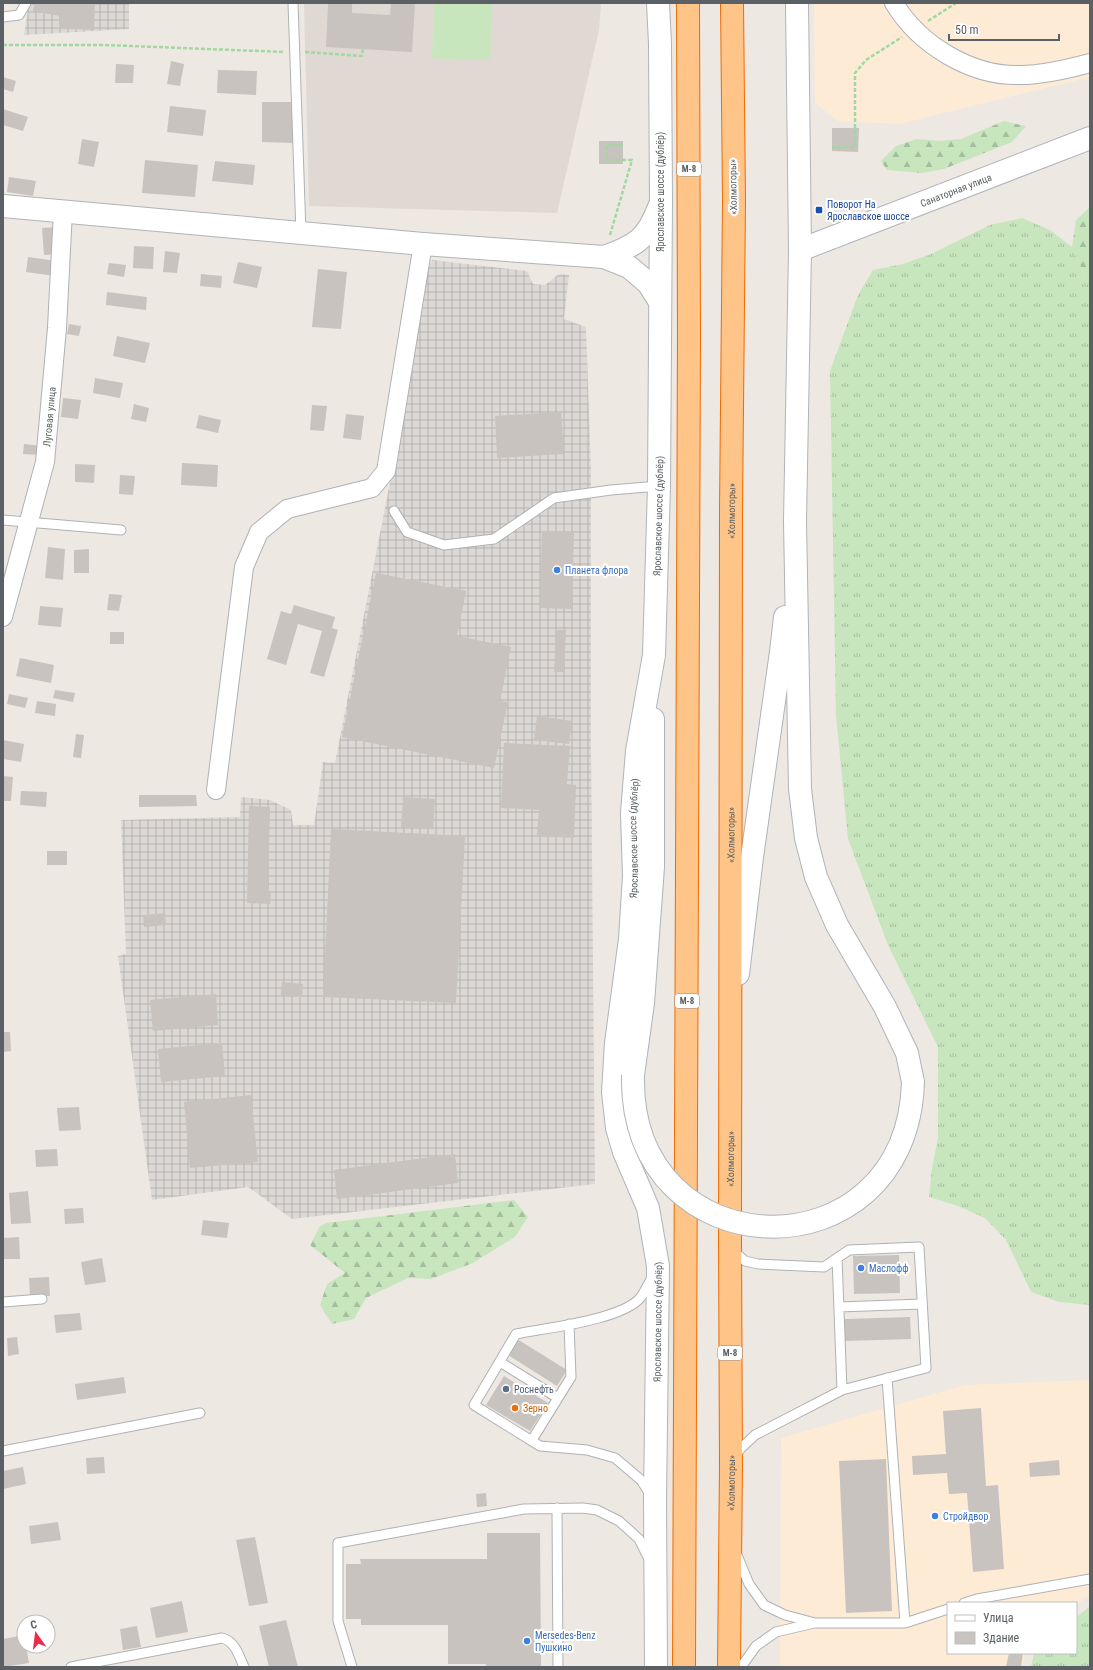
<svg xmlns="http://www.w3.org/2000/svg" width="1093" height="1670" viewBox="0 0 1093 1670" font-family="'Roboto Condensed',sans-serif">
  <defs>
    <pattern id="industrial-grid" width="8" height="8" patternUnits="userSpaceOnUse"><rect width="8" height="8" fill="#dcd8d5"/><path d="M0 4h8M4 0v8" fill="none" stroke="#b5b3b0"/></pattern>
    <pattern id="grass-tufts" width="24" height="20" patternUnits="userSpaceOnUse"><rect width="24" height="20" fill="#c7e6be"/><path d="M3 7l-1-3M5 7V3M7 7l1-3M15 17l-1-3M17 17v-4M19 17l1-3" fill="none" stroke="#a5be9e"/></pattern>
    <pattern id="forest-firs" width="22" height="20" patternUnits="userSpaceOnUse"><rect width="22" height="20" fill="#c7e6be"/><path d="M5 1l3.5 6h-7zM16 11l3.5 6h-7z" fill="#a5be9e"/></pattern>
  </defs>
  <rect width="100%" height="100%" fill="#eee8e2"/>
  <path fill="#feebd6" d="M814,3H1090V77L899,124L838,121L815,103Z
    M1090,1380V1594L1076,1605V1603H948V1653H1025L1022,1667H780L781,1438L965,1385Z"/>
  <path fill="url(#industrial-grid)" d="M29,3H129V29L24,35Z
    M432,260L527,271L533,284L545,285L559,274L569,275L564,319L586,327L591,472V745L595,1184L292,1219L248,1187L152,1200L118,956L126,954L121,820L240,817L241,797L270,800L291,810L293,825H314L323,762L335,763L393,467L424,279Z"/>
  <path fill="#e0d9d3" d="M304,3H601L599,30L557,213L309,206Z"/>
  <path fill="url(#grass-tufts)" d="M1022,218L1050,230L1072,247L1087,281L1090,283V1305L1059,1302L1031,1292L1006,1240L985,1218L958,1206L929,1197L932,1168L938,1138V1047L888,945L848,839L836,715L830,371L858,295L873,270L903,264L931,254L990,225Z
    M1090,1606V1667H1031L1034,1653H1076V1618Z"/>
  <path fill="url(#forest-firs)" d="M1004,121L1026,126L1012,142L944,169L922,173L887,170L881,161L896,146L917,139L939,141L961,139Z
    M1090,207V283L1087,281L1072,247L1076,220Z
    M514,1200L528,1217L515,1237L473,1263L431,1279L408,1278L366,1298L354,1319L332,1324L320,1305L327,1284L345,1273L310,1245L320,1226L326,1223Z"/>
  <path fill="#c7e6be" d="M434,3H492L490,60L432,58Z"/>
  <path fill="#c8c3bf" d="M35,3H95L94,30L59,28L60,16L33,11Z
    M328,3H352V13L390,15L391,3H415L412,52L326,47Z
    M171,61L184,64L180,86L167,84Z
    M116,64L134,65L133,83H115Z
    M218,70L257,71L256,95L217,93Z
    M3,77L16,81L13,92L3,89Z
    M262,102H293V143L262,142Z
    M170,106L206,110L203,136L167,132Z
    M3,109L28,117L23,131L3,125Z
    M832,128H859L858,152L832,151Z
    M82,139L99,142L94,167L78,164Z
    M599,141H623V164H599Z
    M145,160L198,165L195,197L142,193Z
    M215,161L255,165L253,185L212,181Z
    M9,177L36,181L33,196L7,192Z
    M57,227L59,254L44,255L42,228Z
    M134,246L154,247L153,269L133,268Z
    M165,251L180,253L177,273L163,272Z
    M28,257L57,261L55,276L26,272Z
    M238,262L262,267L257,288L233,283Z
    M109,263L126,265L124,277L107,274Z
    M318,269L347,272L341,329L312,327Z
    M201,274L222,276L221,288L200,286Z
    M107,292L147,297L146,310L106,305Z
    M69,324L81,326L79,336L67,334Z
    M117,336L150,343L145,363L113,356Z
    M95,378L123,383L120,398L93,393Z
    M63,398L81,400L78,419L61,417Z
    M134,404L149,408L146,422L131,419Z
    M312,405L327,406L324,431L310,430Z
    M561,412L564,454L497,458L495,416Z
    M346,414L364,416L361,440L343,438Z
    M199,415L221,420L218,433L196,428Z
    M24,444L41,446L40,455L23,454Z
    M182,463L218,465L217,487L181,485Z
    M75,464L95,465L94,483L75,482Z
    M120,475L135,476L133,495L119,494Z
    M542,531L574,532L572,609L540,608Z
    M48,547L65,549L63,580L45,578Z
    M89,549V573H74V550Z
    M376,573L466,591L457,636L511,647L500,701L508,702L494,768L342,737Z
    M109,594L122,595L119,611L107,610Z
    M294,605L335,617L332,628L338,630L324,677L310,673L322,631L298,624L286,665L267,659L281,611L291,614Z
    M40,606L63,608L61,627L38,625Z
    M556,630H566L564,672H554Z
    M110,632H124V644H110Z
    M20,658L54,665L51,683L16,676Z
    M55,690L75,693L73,702L53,698Z
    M9,694L28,698L25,708L7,704Z
    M37,701L56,704L55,716L35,713Z
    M537,716L572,721L569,744L534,740Z
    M76,734L84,735L81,758L73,757Z
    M3,740L24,744L21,762L3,759Z
    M504,743L570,746L567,784L576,785L574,838L537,836L539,810L501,808Z
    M3,776L13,777L11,801H3Z
    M21,791L47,792L46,807L20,805Z
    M139,795H196L197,806L139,807Z
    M403,797L435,799L433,829L401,827Z
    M249,806L270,807L268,891H271L270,904L247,903Z
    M331,829L465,836L456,1003L323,997Z
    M47,851H67V865H47Z
    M165,913L166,925L144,927L143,915Z
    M282,982L303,984L302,997L281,995Z
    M216,994L218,1025L153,1031L150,1000Z
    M3,1032H10L11,1051L3,1052Z
    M222,1043L225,1076L161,1082L158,1049Z
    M251,1095L258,1162L190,1168L184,1102Z
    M79,1107L81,1130L59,1131L57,1108Z
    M57,1149L58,1166L36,1167L35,1150Z
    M455,1154L458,1183L337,1199L334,1170Z
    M28,1191L31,1223L11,1224L9,1193Z
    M83,1208L84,1223L65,1224L64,1209Z
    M203,1220L229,1223L227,1238L201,1235Z
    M19,1237L20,1259H3V1238Z
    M899,1255L900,1293L854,1294L853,1256Z
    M102,1258L106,1282L85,1285L81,1262Z
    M49,1277L50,1296H30L29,1278Z
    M80,1313L82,1330L56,1333L54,1315Z
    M910,1317L911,1339L845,1341V1319Z
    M17,1337L19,1354L8,1356L7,1338Z
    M517,1339L567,1370L557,1386L508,1355Z
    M504,1376L548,1403L530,1431L486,1405Z
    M124,1377L126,1393L77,1400L75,1384Z
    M981,1408L986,1486L998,1485L1004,1569L973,1572L967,1493L949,1494L947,1473L913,1475L912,1456L946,1454L943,1411Z
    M104,1457L105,1473L87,1474L86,1458Z
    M886,1459L892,1611L846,1613L839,1461Z
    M1059,1460L1060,1475L1030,1477L1029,1463Z
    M23,1467L26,1484L3,1489V1471Z
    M486,1493L487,1506L477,1507L476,1494Z
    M58,1522L61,1540L31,1544L29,1526Z
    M487,1533H540L541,1667H486V1664H448V1625H361V1619H346V1564H361L360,1559H487Z
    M255,1537L268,1603L249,1606L236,1540Z
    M182,1601L188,1632L156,1638L150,1608Z
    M286,1620L298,1667H269L259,1626Z
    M137,1626L141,1647L123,1650L120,1629Z
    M24,1635V1646H26L29,1663L3,1667V1639Z
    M1009,1653H1023L1021,1667H1006Z"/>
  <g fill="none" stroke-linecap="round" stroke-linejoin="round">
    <g stroke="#aeb2b5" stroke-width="11">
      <path id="lane" d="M293,3L301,233
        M3,17L19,15L26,3
        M394,511L407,532L444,545L494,539L554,498L611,490L659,486
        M3,520L121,530
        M734,1249L736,1253L745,1261L758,1264L824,1267L849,1250L919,1247L926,1368L842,1390L755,1435L740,1449L735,1457
        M837,1258L842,1390
        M3,1302L42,1299
        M839,1307L922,1304
        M500,1362L558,1398
        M887,1378L905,1623
        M532,1440L571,1377L569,1324
        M3,1451L200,1413
        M650,1494L641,1480L615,1458L587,1450L540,1446L474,1405L516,1334C545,1328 623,1320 641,1297C645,1291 649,1283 653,1276
        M557,1508L558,1667
        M737,1555L749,1584L764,1605L785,1615L815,1623H905L948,1609
        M964,1603L977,1599L1090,1579
        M71,1667L222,1638C235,1641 239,1656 244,1667
        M352,1667L338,1621V1543L524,1509L583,1508L597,1510L619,1521L639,1539L650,1561
        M741,1667L756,1646L776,1632L814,1623"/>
    </g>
    <g stroke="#aeb2b5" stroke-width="20">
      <g id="street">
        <path d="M894,3C919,45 972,77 1021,75C1044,75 1068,69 1090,63"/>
        <path id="s1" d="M3,617L45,462L57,328L63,211"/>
        <path d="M216,790L244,567L259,532L287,509L372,488L386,471L423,244"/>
      </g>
    </g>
    <g stroke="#afb4b8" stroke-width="24">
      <g id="secondary">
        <path d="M797,3L800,250L795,522L800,789L806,838L816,877L837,925L885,1007L907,1053L913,1082"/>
        <path d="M3,206L423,244L604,257L629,267L648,283L660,302"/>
        <path id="s2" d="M800,250L1090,138"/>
        <path d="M604,257C636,246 647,239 659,207"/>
        <path d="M738,974L752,857L781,652L785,617"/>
        <path d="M633,1075L643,1003L653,867V719"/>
        <path id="s3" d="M656,1667L655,1500L658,1266L648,1208L624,1152L617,1128L613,1092L616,1043L630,939L634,876L632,813L637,751L654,655L659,486L661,202L660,44L658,3"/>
      </g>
    </g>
    <g stroke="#f06b00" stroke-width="24">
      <g id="highway">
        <path d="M684,1667L689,335L688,3"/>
        <path id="s4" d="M729,1667L731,1465L730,1241L731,510L734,201L732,3"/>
      </g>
    </g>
    <path stroke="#a1d8a2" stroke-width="2.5" stroke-dasharray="4 2" stroke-linecap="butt" d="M928,21L956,3
      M3,45H105L284,52
      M305,52L362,56L363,49
      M832,147H855V73L866,60L902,37
      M610,235L632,160H606L607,145H623"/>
    <use href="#lane" stroke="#fff" stroke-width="9"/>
    <use href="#street" stroke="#fff" stroke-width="18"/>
    <use href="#secondary" stroke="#fff" stroke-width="22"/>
    <use href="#highway" stroke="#fec488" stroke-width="22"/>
    <g stroke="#afb4b8" stroke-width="24" stroke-linecap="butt">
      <path id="secondary-bridge" d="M633,1075C628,1272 907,1280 913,1082"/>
    </g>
    <use href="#secondary-bridge" stroke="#fff" stroke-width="22"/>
  </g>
  <rect fill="#1a4fb4" stroke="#fff" stroke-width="1.5" x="815" y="206" width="8" height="8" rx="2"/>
  <g fill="#3f7fe0" stroke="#fff" stroke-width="1.5">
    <circle cx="557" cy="570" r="4"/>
    <circle cx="861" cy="1268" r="4"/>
    <circle cx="935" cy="1516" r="4"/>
    <circle cx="527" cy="1641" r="4"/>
  </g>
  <circle fill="#5c6f8a" stroke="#fff" stroke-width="1.5" cx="506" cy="1389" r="4"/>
  <circle fill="#e8710a" stroke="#fff" stroke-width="1.5" cx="515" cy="1408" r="4"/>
  <g text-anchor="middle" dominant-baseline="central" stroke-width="4" stroke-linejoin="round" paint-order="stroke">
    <g fill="#fff" stroke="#8c9092" stroke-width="1">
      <rect x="677" y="162" width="24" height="14" rx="3"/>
      <rect x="675" y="994" width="24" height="14" rx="3"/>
      <rect x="718" y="1346" width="24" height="14" rx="3"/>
    </g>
    <g font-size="9" font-weight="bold" fill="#5a6063">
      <text x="689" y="169">М-8</text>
      <text x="687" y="1001">М-8</text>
      <text x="730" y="1353">М-8</text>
    </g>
    <g font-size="10" fill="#5a6063" stroke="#fff">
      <text transform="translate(733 187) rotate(-91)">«Холмогоры»</text>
      <text stroke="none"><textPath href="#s2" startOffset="167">Санаторная улица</textPath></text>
      <text transform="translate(660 192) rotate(-90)">Ярославское шоссе (дублёр)</text>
      <text stroke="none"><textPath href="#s1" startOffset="206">Луговая улица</textPath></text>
      <text stroke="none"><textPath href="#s4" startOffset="1156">«Холмогоры»</textPath></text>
      <text stroke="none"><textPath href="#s3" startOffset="1161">Ярославское шоссе (дублёр)</textPath></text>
      <text stroke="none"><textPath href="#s4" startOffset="832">«Холмогоры»</textPath></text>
      <text stroke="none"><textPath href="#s3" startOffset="837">Ярославское шоссе (дублёр)</textPath></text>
      <text stroke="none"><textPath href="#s4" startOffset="508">«Холмогоры»</textPath></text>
      <text stroke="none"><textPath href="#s3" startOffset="345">Ярославское шоссе (дублёр)</textPath></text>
      <text stroke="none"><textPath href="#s4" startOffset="184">«Холмогоры»</textPath></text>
    </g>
    <g font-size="10" fill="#164399" stroke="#fff" text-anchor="start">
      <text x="827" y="204">Поворот На<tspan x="827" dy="12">Ярославское шоссе</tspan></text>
    </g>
    <g font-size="10" fill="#366cbe" stroke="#fff" text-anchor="start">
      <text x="565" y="570">Планета флора</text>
      <text x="869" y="1268">Маслофф</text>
      <text x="943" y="1516">Стройдвор</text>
      <text x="535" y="1635">Mersedes-Benz<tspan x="535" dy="12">Пушкино</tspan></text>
    </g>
    <g font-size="10" fill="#4e5e75" stroke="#fff" text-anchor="start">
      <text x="514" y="1389">Роснефть</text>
    </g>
    <g font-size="10" fill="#c56008" stroke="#fff" text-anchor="start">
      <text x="523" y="1408">Зерно</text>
    </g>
  </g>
  <rect width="1093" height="1670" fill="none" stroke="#5a6063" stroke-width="8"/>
  <rect x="947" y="1602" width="130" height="52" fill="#ffffff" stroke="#bdbfc1"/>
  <rect x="955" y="1615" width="20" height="6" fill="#ffffff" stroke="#bdbfc1"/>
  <text x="983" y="1622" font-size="12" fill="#5a6063">Улица</text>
  <rect x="955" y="1632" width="20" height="12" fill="#c8c3bf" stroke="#bdbfc1"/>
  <text x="983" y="1642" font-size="12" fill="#5a6063">Здание</text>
  <g transform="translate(36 1634) rotate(346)"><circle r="19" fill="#ffffff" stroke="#bdbfc1"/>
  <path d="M0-3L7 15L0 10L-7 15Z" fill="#ec2a4a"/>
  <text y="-6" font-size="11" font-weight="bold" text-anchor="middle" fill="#5a6063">С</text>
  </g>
  <path d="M949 34v6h110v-6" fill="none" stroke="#5a6063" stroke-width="2"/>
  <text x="955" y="34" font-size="12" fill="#5a6063" stroke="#ffffff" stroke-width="3" paint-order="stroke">50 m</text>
</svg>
